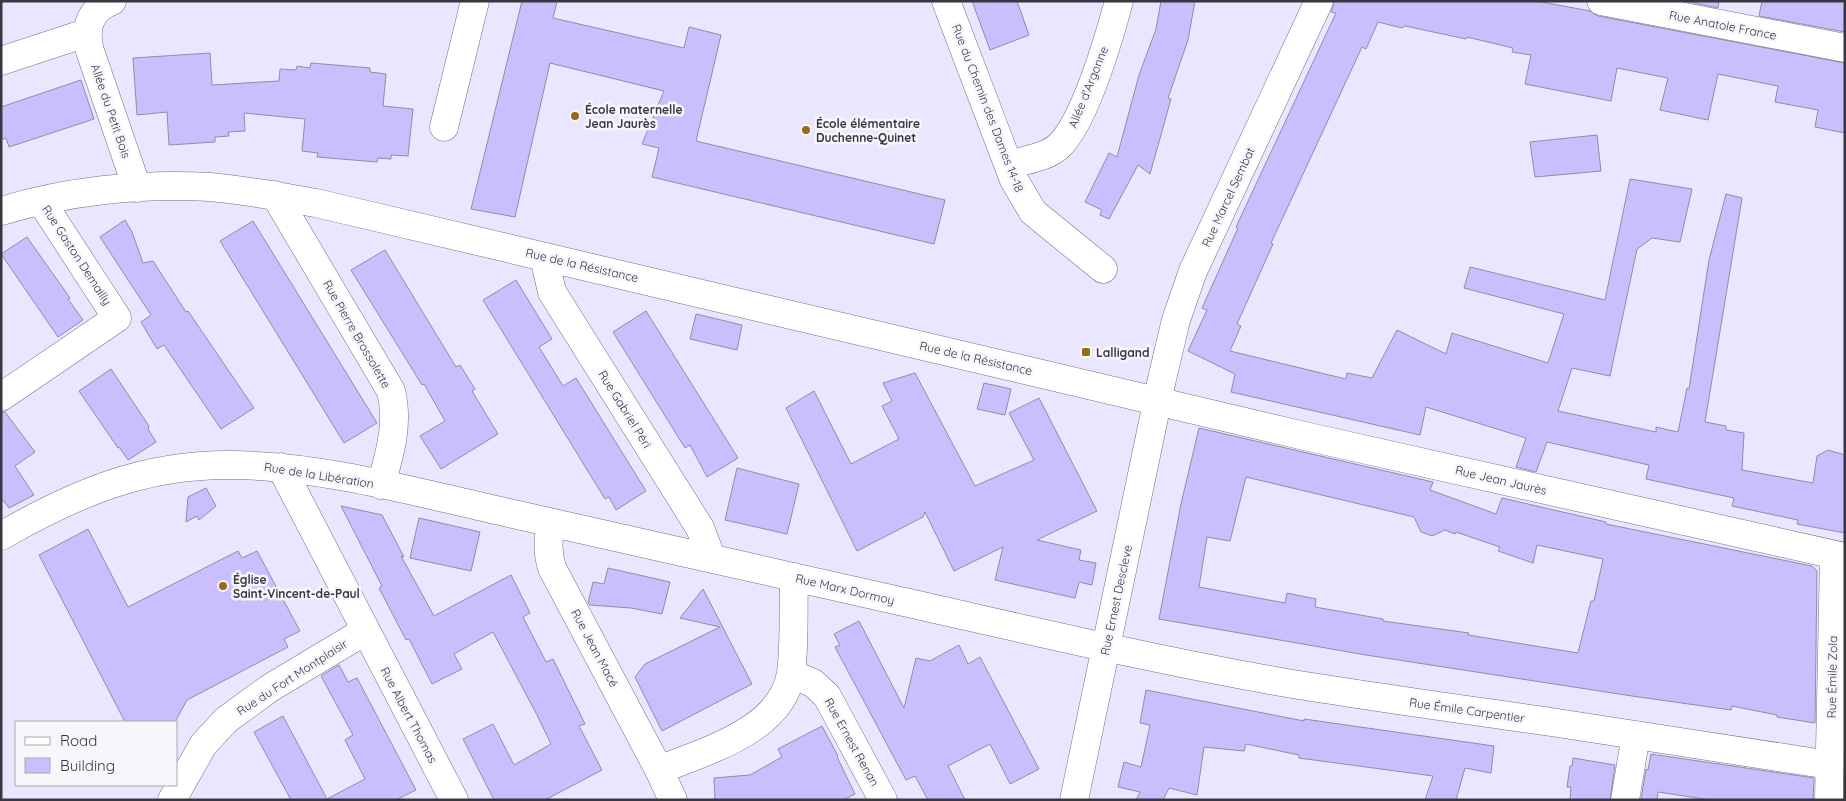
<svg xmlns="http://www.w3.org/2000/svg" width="1846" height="801" viewBox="0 0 1846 801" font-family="Quicksand,sans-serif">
  <rect width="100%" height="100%" fill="#e9e6ff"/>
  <path fill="#cabefe" stroke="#918da4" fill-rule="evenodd" d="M522,1H557L553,18L684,48L689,27L721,35L696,141L945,200L934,244L652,177L659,148L642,144L664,91L550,63L515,217L471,209Z
    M972,1H1017L1029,35L990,50Z
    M1161,1H1195L1188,40L1168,98L1171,99L1150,174L1138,165L1109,219L1100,215L1102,210L1085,202L1109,153L1117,157L1139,75L1156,29Z
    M1334,1H1537L1590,11L1598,16L1845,63V133L1815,127L1818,110L1775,102L1778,86L1718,74L1708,120L1660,110L1668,78L1617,68L1611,101L1581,95L1525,84L1531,55L1512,52L1513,48L1467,37L1466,39L1405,26L1402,28L1378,22L1366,49L1362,47L1271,243L1273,244L1237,324L1241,326L1230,351L1346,379L1347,373L1372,378L1397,330L1446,354L1452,333L1548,363L1564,314L1464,288L1470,267L1605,300L1630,179L1692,189L1680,242L1652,238L1637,249L1610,376L1572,368L1558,411L1656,432V427L1678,432L1687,388L1689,389L1709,260L1726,194L1742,198L1705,422L1726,426V430L1744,433L1742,470L1813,483L1817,456L1828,450L1845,455V533L1797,524L1798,520L1732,506L1734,498L1646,479L1649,465L1547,442L1536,472L1516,467L1526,438L1426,407L1420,435L1231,392L1235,374L1188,351L1207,310L1202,308L1238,228L1236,227L1336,13L1331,12Z
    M1685,1H1719L1718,8Z
    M1762,1H1845V32L1759,16Z
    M210,53L212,85L279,81L280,69L296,70L297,66L310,68L311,63L370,68V72L386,74L383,106L413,109L408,156L391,155V159L378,158L377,162L317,157L318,153L302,151L305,119L244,113L245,131L228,132L229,136L215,137V142L169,145L167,112L137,115L133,58Z
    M81,80L94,119L9,147L6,138L1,140V107Z
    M1597,135L1601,171L1535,177L1530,142Z
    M125,220L132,232L143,263L153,261L186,312L188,311L254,408L221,429L164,345L157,349L141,322L151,315L100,237Z
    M253,221L377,423L344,443L220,241Z
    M27,237L70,298L68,299L83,320L58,337L1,254Z
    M385,250L456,367L460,365L475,389L472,391L498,434L441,469L420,436L445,421L424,384L422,385L351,270Z
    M516,280L552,339L539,347L563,386L576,378L646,491L616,510L609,497L605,499L483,300Z
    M646,311L738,458L707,477L690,445L685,448L613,332Z
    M696,314L742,325L737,350L690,339Z
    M111,369L149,426L148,429L156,442L128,460L119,447L118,448L79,391Z
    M915,373L975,486L1034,460L1009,413L1039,398L1097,511L1037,540L1081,550L1079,560L1096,563L1092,585L1079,582L1075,598L995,580L1003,547L954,571L925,512L923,517L857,551L786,408L814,391L851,464L899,439L882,406L892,401L883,383Z
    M984,383L1011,389L1005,415L977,409Z
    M1,412H5L35,452L15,466L34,495L9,508L1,498Z
    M1199,428L1433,482L1430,490L1496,514L1502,498L1606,522V524L1812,566L1817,571L1815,723L1777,717V715L1732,706L1731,710L1632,696L1366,655L1159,619L1181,504ZM1246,477L1414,517L1421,532L1432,536L1445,530L1455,534L1456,532L1500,547L1498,551L1533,563L1537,545L1603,559L1594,601H1591L1578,653L1468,635L1469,633L1383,621V619L1315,607L1316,599L1287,593L1285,603L1199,587L1207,537L1230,541Z
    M737,468L799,484L787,534L725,520Z
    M206,488L216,506L199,520L197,516L186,522L188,497Z
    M341,506L382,515L404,557L401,556L434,616L511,575L530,613L523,617L546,662L553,659L585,724L579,726L602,770L545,800H494L463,739L493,724L514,765L551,744L537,715L493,632L454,654L462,669L432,684L409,639L406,640L379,588L382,586Z
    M419,518L480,532L471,571L410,558Z
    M88,529L128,607L238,551L242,558L257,551L300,631L284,639L288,647L187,700L175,722H125L39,555Z
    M608,568L670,582L662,614L631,608L590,605L588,603L593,582L604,584Z
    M703,589L752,684L662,731L635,677L645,664L720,627L680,618Z
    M859,621L904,708L916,658L930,661L959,645L968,664L980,657L1039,769L1010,784L990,744L948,766L965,800H928L915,776L906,780L835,647L840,645L834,634Z
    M339,665L348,682L357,678L416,790L396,800H291L254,732L283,716L327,799L365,779L345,740L353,735L321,676Z
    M1146,690L1304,721V719L1494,746L1491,773L1465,768L1456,800H1425L1433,776L1299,758V755L1246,744L1244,751L1204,747L1197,795L1169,788L1163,800H1136L1140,792L1118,787L1124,762L1141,767L1150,725L1140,723Z
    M822,726L838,756L837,757L855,794L843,800H715L714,778L750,775L782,757L778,749Z
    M1651,754L1814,778L1813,800H1710L1658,792L1657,800H1641L1646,769L1648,770Z
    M1573,758L1615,765L1610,800H1570L1571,787H1567L1570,766H1572Z"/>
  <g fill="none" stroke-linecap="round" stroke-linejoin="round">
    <g stroke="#736f85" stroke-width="29">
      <path id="street" d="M112,1C89,10 84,29 90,51L137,188
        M946,1L1014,180L1033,212L1103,269
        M1601,1L1845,48
        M1,61L86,33
        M444,127L475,1
        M1009,165C1024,160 1046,158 1059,146C1085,121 1109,38 1119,1
        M275,195L391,391C399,423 390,453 381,485
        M1,211C67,191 141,183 210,187C246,190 281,197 316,203L1309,437L1845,557
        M547,257V270L552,292L700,528L708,549L709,558
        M1,397L117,318L41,201
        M281,467L454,800
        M551,523C548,539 547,552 552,568L659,770
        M1,536C76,493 144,464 232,465C326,466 418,493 509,513C641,543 772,572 904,602C1029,630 1155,660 1281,682C1371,697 1461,709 1551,722C1644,736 1737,751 1830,765
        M791,674L813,683L827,696L883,800
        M172,800L203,745L226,720L270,688L365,631
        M673,800L659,770C705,751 782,731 791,673C795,644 793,607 794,577
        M1074,800L1162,379L1176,320L1193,271L1319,1
        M1625,800L1636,735
        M1829,800L1834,555"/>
    </g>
    <use href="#street" stroke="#fff" stroke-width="28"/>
  </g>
  <g fill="#976a18" stroke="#f6f6fb" stroke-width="2">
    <circle cx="575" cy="116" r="5"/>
    <circle cx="806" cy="130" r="5"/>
    <rect x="1081" y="347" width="10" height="10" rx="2.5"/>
    <circle cx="223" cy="586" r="5"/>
  </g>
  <g text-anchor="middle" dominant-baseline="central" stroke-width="5" stroke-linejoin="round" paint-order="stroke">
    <g font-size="12" fill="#383640" stroke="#f6f6fb">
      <text transform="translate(1723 25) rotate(11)">Rue Anatole France</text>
      <text transform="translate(1088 87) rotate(-68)">Allée d'Argonne</text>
      <text transform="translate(988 108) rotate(69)">Rue du Chemin des Dames 14-18</text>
      <text transform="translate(111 111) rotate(71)">Allée du Petit Bois</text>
      <text transform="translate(1228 197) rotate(-65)">Rue Marcel Sembat</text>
      <text transform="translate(77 255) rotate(57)">Rue Gaston Demailly</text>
      <text transform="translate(582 265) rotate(13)">Rue de la Résistance</text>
      <text transform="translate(357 334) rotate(60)">Rue Pierre Brossolette</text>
      <text transform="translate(976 358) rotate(13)">Rue de la Résistance</text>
      <text transform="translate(625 409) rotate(58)">Rue Gabriel Péri</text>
      <text transform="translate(319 475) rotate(9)">Rue de la Libération</text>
      <text transform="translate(1501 480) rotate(13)">Rue Jean Jaurès</text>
      <text transform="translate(845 589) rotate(13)">Rue Marx Dormoy</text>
      <text transform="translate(1116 600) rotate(-78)">Rue Ernest Descleve</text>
      <text transform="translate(595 648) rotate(62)">Rue Jean Macé</text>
      <text transform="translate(292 677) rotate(-33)">Rue du Fort Montplaisir</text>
      <text transform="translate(1832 677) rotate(-89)">Rue Émile Zola</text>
      <text transform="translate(1467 710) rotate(8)">Rue Émile Carpentier</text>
      <text transform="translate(409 715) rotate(62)">Rue Albert Thomas</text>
      <text transform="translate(852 742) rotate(61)">Rue Ernest Renan</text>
    </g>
    <g font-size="12" font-weight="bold" fill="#383640" stroke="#f6f6fb" text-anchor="start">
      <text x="585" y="109">École maternelle<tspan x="585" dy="14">Jean Jaurès</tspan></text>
      <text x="816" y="123">École élémentaire<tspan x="816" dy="14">Duchenne-Quinet</tspan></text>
      <text x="1096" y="352">Lalligand</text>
      <text x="233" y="579">Église<tspan x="233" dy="14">Saint-Vincent-de-Paul</tspan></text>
    </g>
  </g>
  <rect width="1846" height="801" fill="none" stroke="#383640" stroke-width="5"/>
  <rect x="15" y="721" width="162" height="65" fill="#f6f6fb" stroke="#aaa9b0"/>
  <rect x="25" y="737" width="25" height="8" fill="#ffffff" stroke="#aaa9b0"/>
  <text x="60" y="746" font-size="15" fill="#383640">Road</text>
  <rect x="25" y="758" width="25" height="15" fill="#cabefe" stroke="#aaa9b0"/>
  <text x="60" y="771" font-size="15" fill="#383640">Building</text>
</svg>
